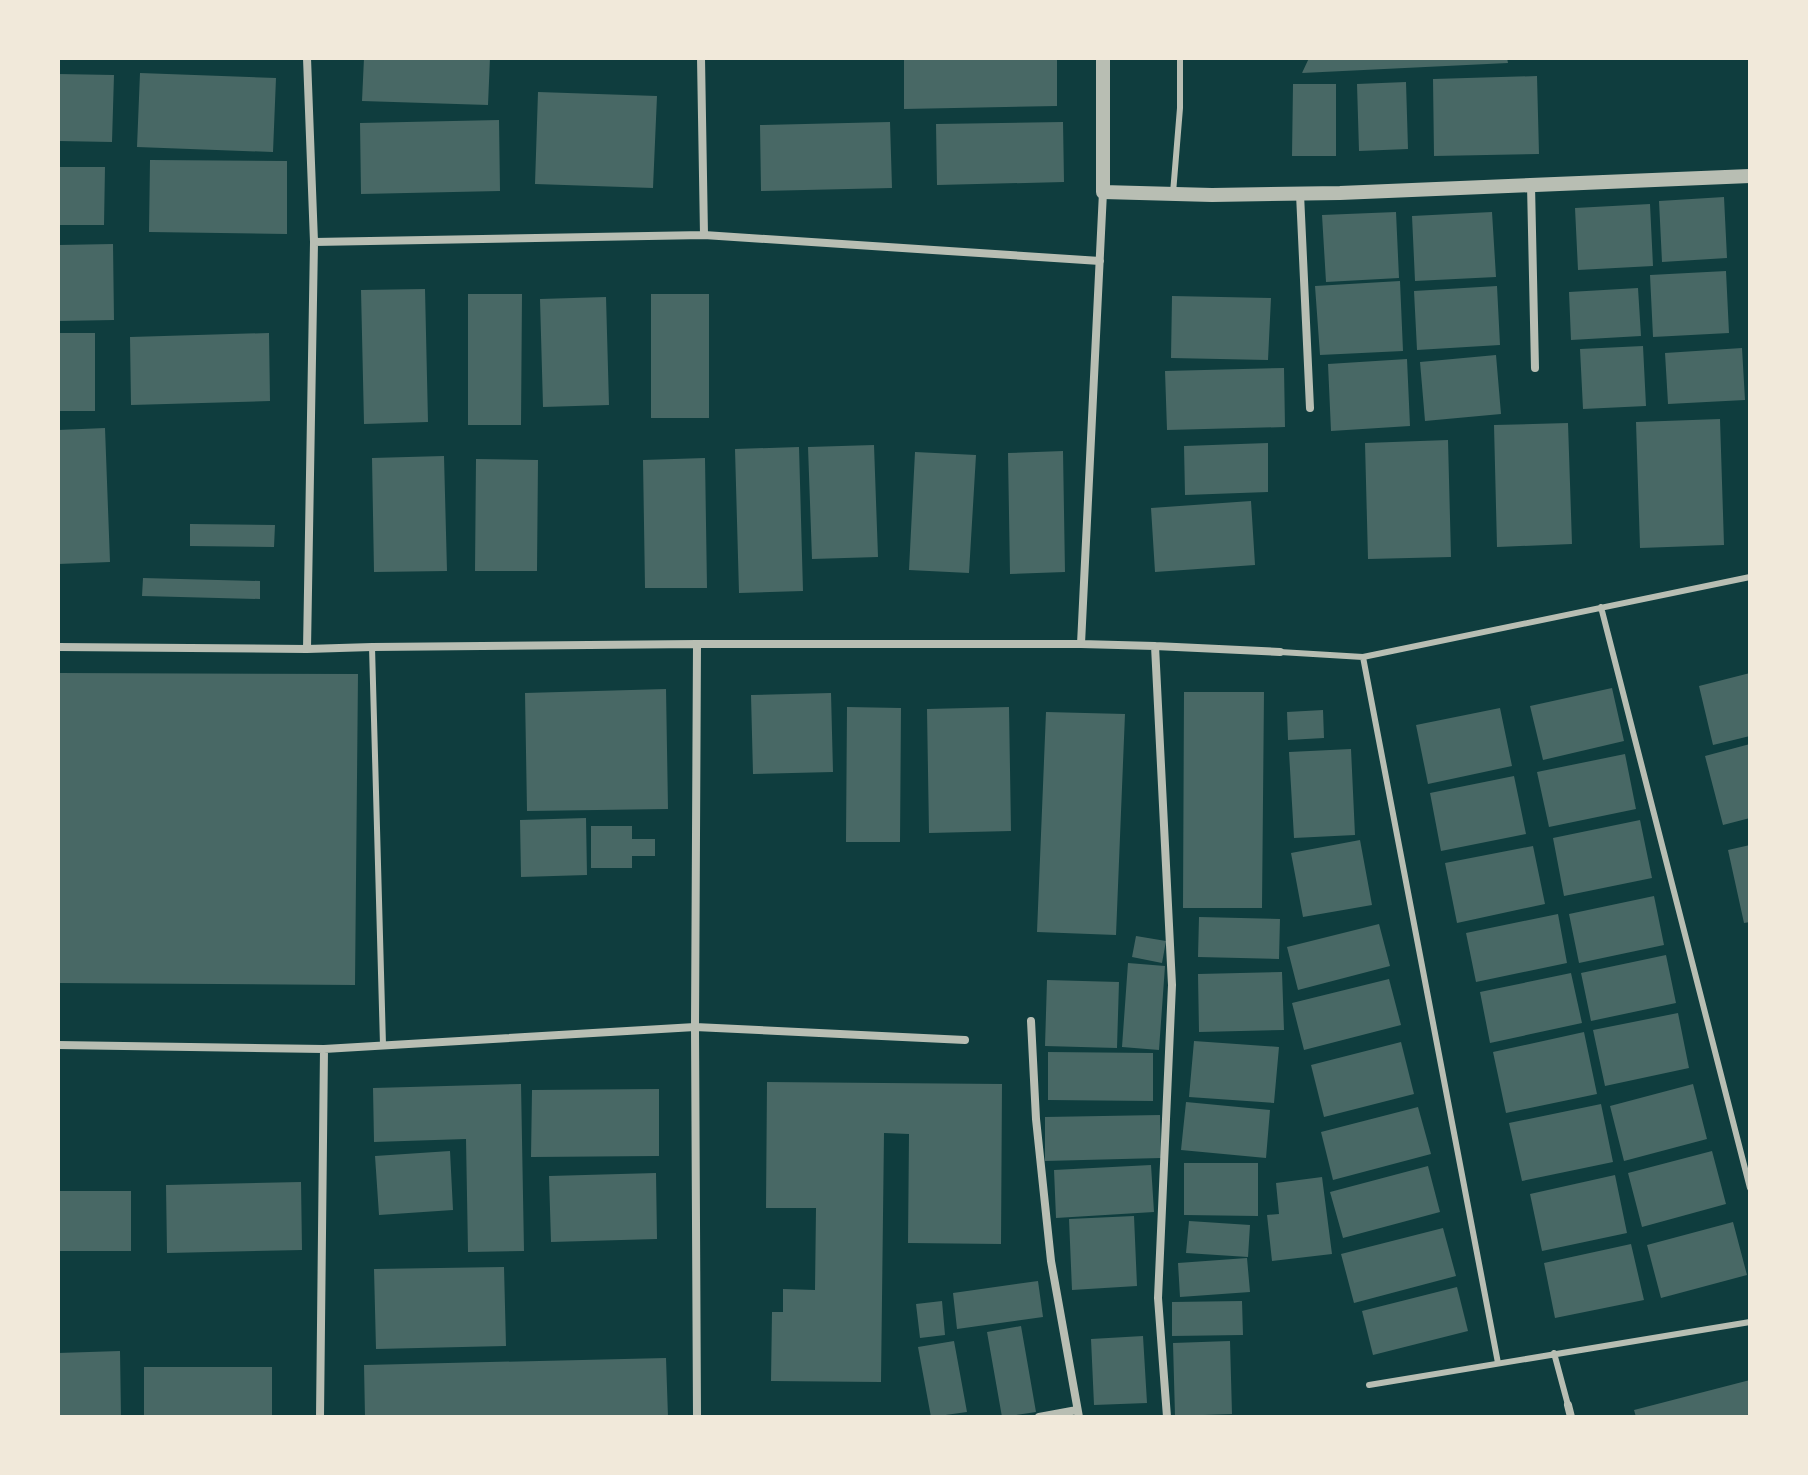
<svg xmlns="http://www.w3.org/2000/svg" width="1808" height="1475" viewBox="0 0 1808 1475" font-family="Mulish,sans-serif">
  <rect width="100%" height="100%" fill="#0f3d3e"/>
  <path fill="#486865" d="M364,58H490L488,105L362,101Z
    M904,58H1057V106L904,109Z
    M1309,58H1507L1508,63L1302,73Z
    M140,73L276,78L273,152L137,147Z
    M58,74L114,75L112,142L58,141Z
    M1537,76L1539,154L1434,156L1433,79Z
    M1406,82L1408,149L1359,151L1357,84Z
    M1293,84H1336V156H1292Z
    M538,92L657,96L653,188L535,184Z
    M499,120L500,191L361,194L360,123Z
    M890,122L892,188L761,191L760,125Z
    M1063,122L1064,182L937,185L936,124Z
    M150,160L287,161V234L149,232Z
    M58,167H105L104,225H58Z
    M1724,197L1727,258L1662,262L1659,201Z
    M1650,204L1653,266L1578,270L1575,208Z
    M1396,212L1399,278L1326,282L1322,215Z
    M1492,212L1496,277L1415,281L1412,216Z
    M113,244L114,320L58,321V245Z
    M1726,271L1729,333L1653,337L1650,275Z
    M1400,281L1403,351L1320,355L1315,286Z
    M1497,286L1500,345L1417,350L1414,291Z
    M1638,288L1641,336L1571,340L1569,292Z
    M425,289L428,422L364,424L361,290Z
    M468,294H522L521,425H468Z
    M651,294H709V418H651Z
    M1172,296L1271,298L1268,360L1171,358Z
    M606,297L609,405L543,407L540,299Z
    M58,333H95V411H58Z
    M269,333L270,401L131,405L130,337Z
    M1643,346L1646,406L1583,409L1580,349Z
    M1742,348L1745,400L1668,404L1665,353Z
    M1496,355L1501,414L1425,421L1420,362Z
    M1407,359L1410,426L1331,431L1328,364Z
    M1284,368L1285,427L1167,430L1165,371Z
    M1720,419L1724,545L1640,548L1636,422Z
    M1568,423L1572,544L1497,547L1494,425Z
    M105,428L110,562L58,564V430Z
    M1448,440L1451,557L1368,559L1365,443Z
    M1268,443V492L1185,495L1184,446Z
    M874,445L878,557L812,559L808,447Z
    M799,447L803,591L739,593L735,449Z
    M1063,451L1065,572L1010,574L1008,453Z
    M915,452L976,455L969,573L909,570Z
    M444,456L447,571L374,572L372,458Z
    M705,458L707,588H645L643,460Z
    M476,459L538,460L537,571H475Z
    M1251,501L1255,565L1155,572L1151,508Z
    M190,524L275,525L274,547L190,546Z
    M143,578L260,581V599L142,596Z
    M58,673L358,674L355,985L58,983Z
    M1750,673V736L1713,745L1699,686Z
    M1612,688L1624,741L1543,760L1530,706Z
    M666,689L668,809L527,811L525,693Z
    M1184,692H1264L1262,908H1183Z
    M831,693L833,772L753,774L751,695Z
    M847,707L901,708L900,842H846Z
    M1009,707L1011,831L929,833L927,709Z
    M1500,708L1512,766L1428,784L1416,725Z
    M1323,710L1324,738L1288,740L1287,712Z
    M1046,712L1125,714L1116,935L1037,932Z
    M1750,744V818L1723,825L1705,756Z
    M1351,749L1355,835L1294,838L1289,752Z
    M1625,754L1636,809L1549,827L1537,772Z
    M1514,776L1526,834L1441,851L1430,793Z
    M586,818L587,875L521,877L520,820Z
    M1640,820L1652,878L1564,896L1553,838Z
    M591,826H632V839H655V856H632V868H591Z
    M1360,840L1372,905L1303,917L1291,853Z
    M1750,845V922L1744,923L1728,850Z
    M1533,846L1545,904L1457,923L1445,863Z
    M1654,896L1664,945L1579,963L1569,914Z
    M1558,914L1567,963L1476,982L1466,933Z
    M1199,917L1280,919L1279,959L1198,957Z
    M1379,924L1390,966L1298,990L1287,947Z
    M1136,936L1166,941L1162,963L1132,957Z
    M1666,955L1676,1003L1591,1021L1581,973Z
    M1128,963L1165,966L1159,1050L1122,1047Z
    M1282,972L1284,1030L1199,1032L1198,974Z
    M1571,973L1582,1023L1490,1043L1480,992Z
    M1389,979L1401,1025L1304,1050L1292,1003Z
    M1047,980L1119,982L1117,1048L1045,1046Z
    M1678,1013L1689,1068L1605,1086L1593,1030Z
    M1584,1032L1597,1094L1506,1113L1493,1052Z
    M1194,1041L1279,1047L1274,1103L1189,1097Z
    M1401,1042L1414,1094L1324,1117L1311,1065Z
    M1048,1052L1153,1053V1101L1048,1100Z
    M767,1082L1002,1084L1001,1244L908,1243L909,1134L884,1133L881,1382L771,1381L772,1312H783V1289L815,1290L816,1208H766Z
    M521,1084L524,1251L468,1252L466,1139L374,1142L373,1088Z
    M1693,1084L1707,1139L1624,1161L1610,1106Z
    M659,1089V1156L531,1157L532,1090Z
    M1186,1102L1270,1110L1266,1158L1181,1150Z
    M1601,1104L1613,1162L1522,1181L1509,1123Z
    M1418,1107L1431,1154L1333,1180L1321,1132Z
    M1160,1115L1161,1158L1045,1161V1117Z
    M450,1151L453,1210L379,1215L375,1156Z
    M1712,1151L1726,1204L1642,1227L1628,1173Z
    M1184,1163H1258V1216L1184,1215Z
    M1151,1165L1154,1212L1056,1218L1054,1170Z
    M1428,1166L1440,1212L1343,1238L1330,1192Z
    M656,1173L657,1239L551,1242L549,1176Z
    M1615,1175L1627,1233L1542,1251L1530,1194Z
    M1322,1177L1332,1254L1272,1261L1267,1215L1279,1214L1276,1183Z
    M301,1182L302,1250L167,1253L166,1185Z
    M58,1191H131V1251H58Z
    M1134,1216L1137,1286L1072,1290L1069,1219Z
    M1189,1221L1250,1225L1248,1257L1186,1253Z
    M1733,1222L1747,1275L1661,1298L1647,1245Z
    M1443,1228L1456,1276L1354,1303L1341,1254Z
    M1631,1244L1644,1300L1555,1318L1544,1263Z
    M1247,1258L1250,1292L1180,1297L1178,1263Z
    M504,1267L506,1346L376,1349L374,1269Z
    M1038,1281L1043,1317L957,1329L953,1293Z
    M1457,1287L1468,1331L1373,1355L1362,1311Z
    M942,1301L945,1335L920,1338L916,1304Z
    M1242,1301L1243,1335L1172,1336V1302Z
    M1021,1326L1036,1412L1002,1417L987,1332Z
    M1143,1336L1147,1403L1094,1405L1091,1339Z
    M954,1341L967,1412L931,1417L918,1347Z
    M1230,1341L1232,1414L1175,1416L1173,1343Z
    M120,1351L121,1417H58V1353Z
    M666,1358L668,1417H365L364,1365Z
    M144,1367H272V1417H144Z
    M1750,1380V1417H1636L1634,1410Z"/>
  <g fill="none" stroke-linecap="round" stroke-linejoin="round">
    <path stroke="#b8beb3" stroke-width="6" d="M1173,193L1180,108V58
      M1601,607L1750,1188
      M372,647L383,1045
      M1280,652L1363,657L1750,577
      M1363,657L1498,1363
      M1554,1353L1568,1405
      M1369,1385L1750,1322"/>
    <path stroke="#b8beb3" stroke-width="8" d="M307,58L314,242L704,235L1100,261
      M701,58L704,235
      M1531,185L1535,368
      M1300,194L1310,408
      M697,644L695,1027L697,1417
      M1081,644L1103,192
      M1155,646L1172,985L1158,1298L1167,1417
      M58,647L307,649L372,647L697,644H1081L1155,646L1280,652
      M307,649L314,242
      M1031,1021L1036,1119L1051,1261L1079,1417
      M58,1045L324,1049L695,1027L965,1040
      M1568,1405L1571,1417
      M320,1417L324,1049
      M1039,1417L1077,1410"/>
    <path stroke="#b8beb3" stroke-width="14" d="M1103,58V192L1212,195L1340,193L1750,176"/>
  </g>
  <rect width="1808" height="1475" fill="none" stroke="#f1e9da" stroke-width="120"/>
</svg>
